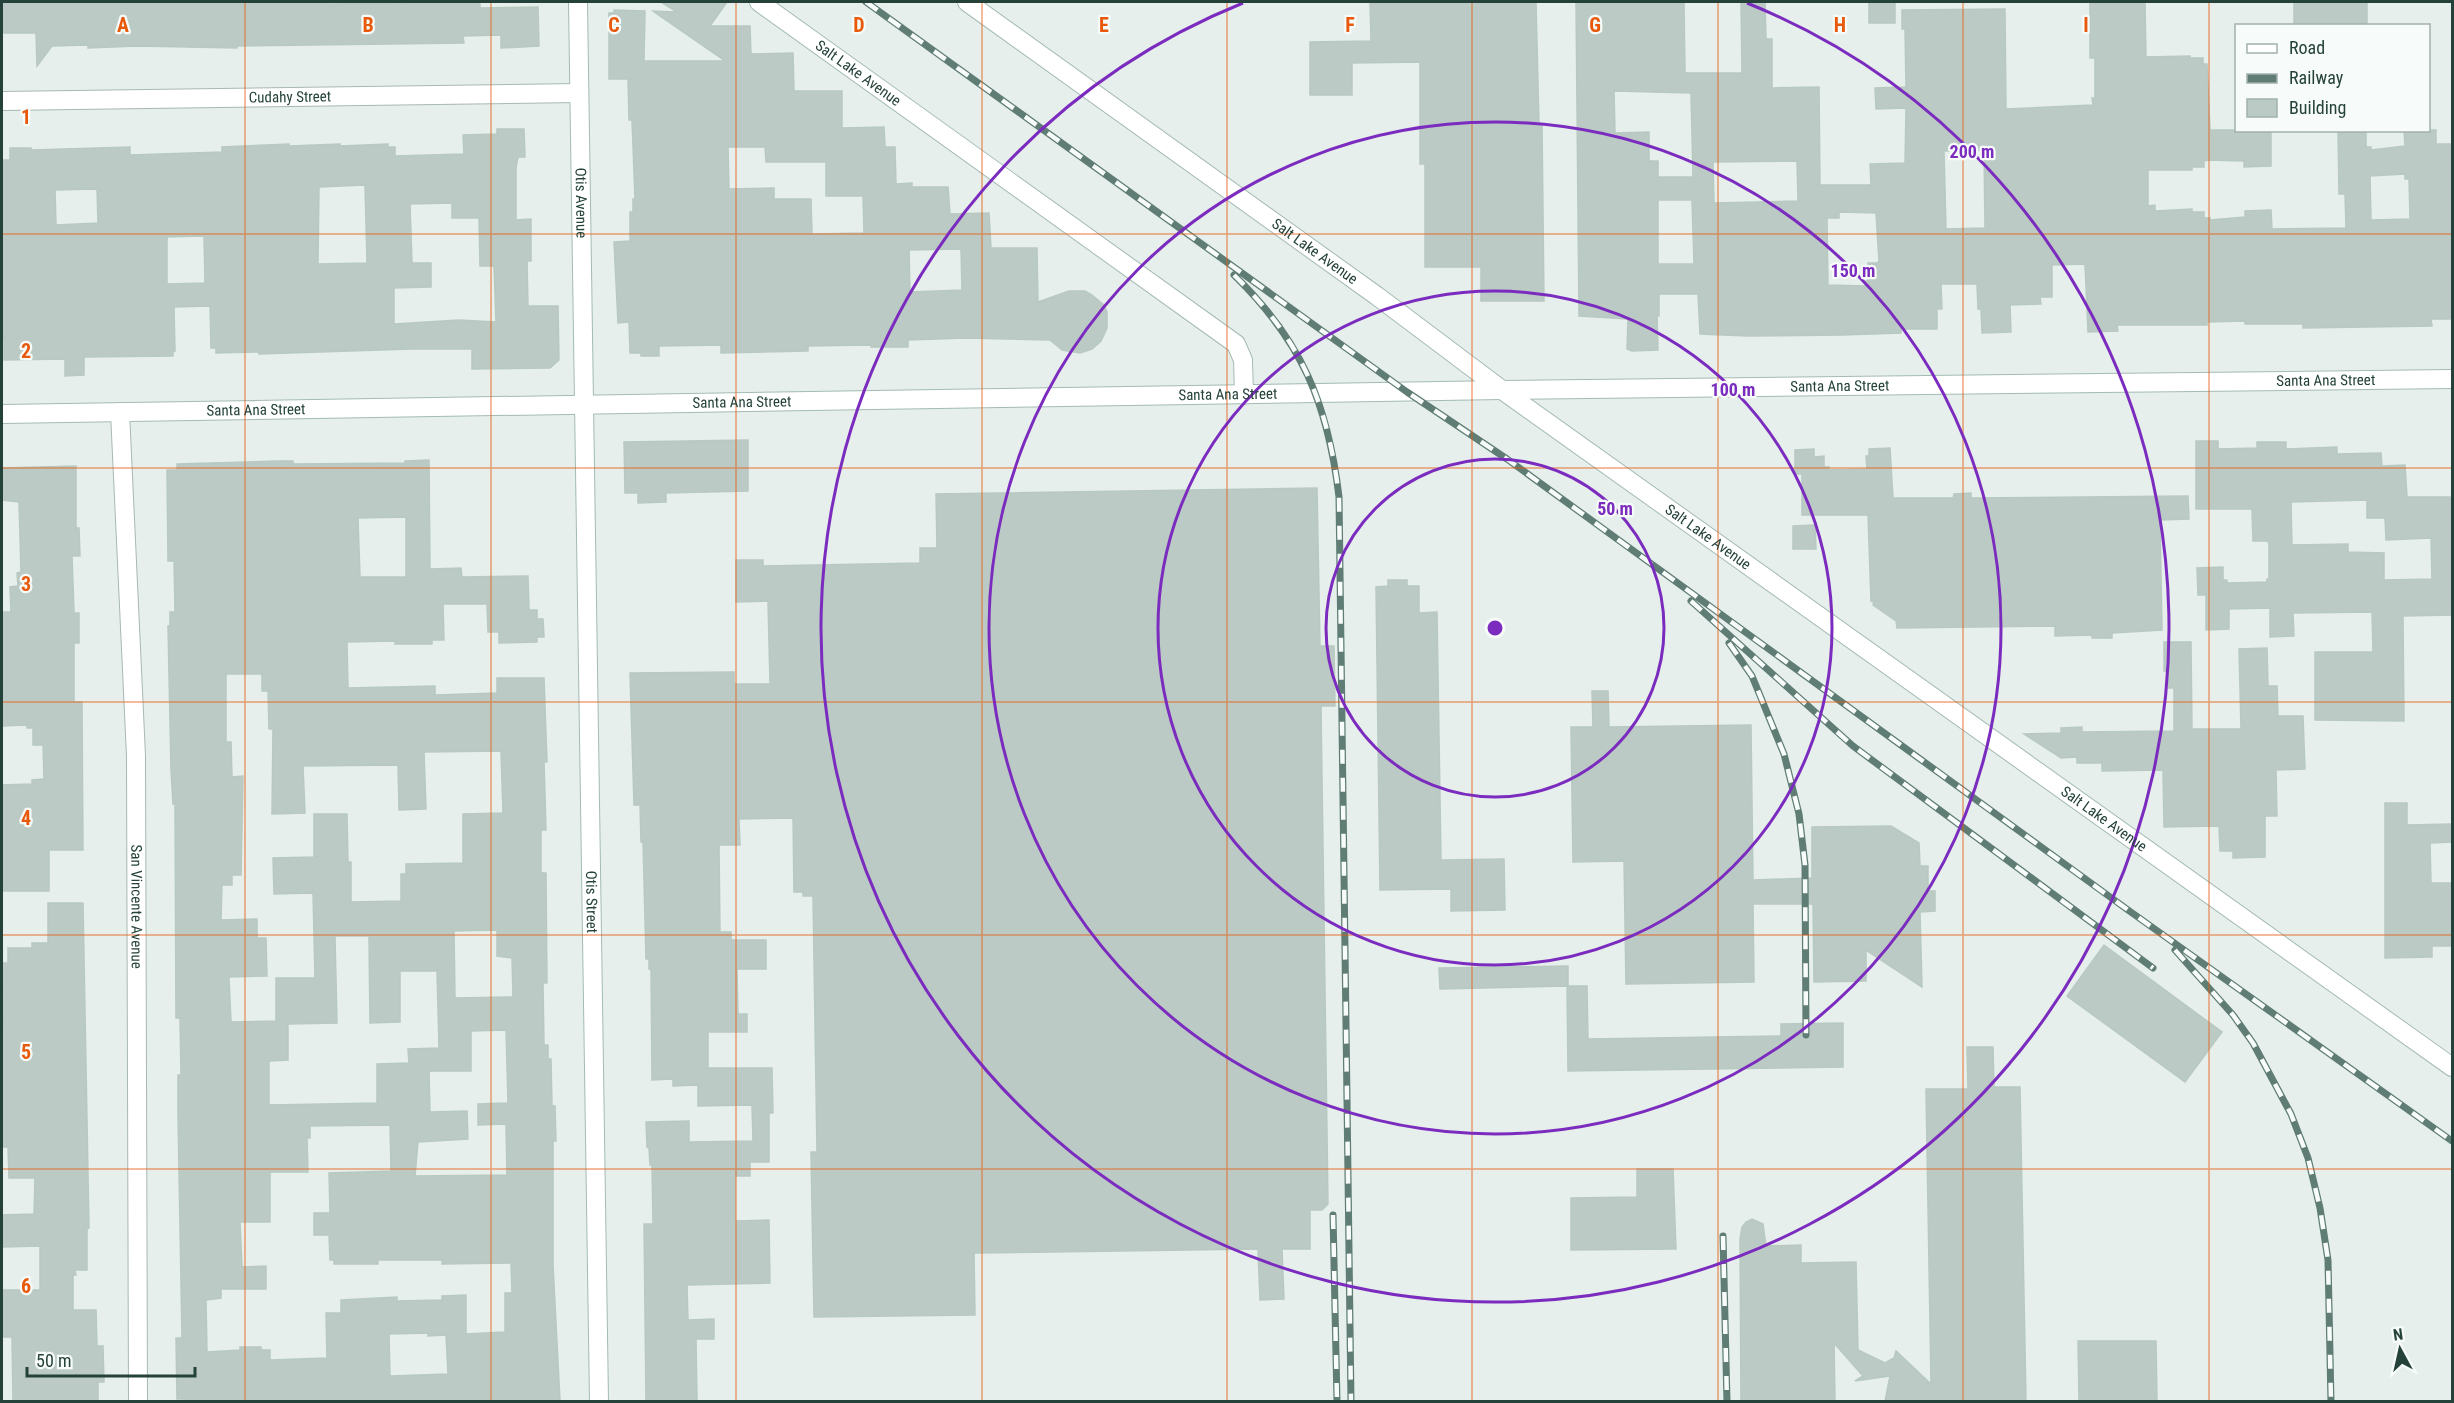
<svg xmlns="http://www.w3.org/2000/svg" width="2454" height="1403" viewBox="0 0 2454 1403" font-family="'Roboto Condensed',sans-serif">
  <rect width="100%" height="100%" fill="#e6efeb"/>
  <path fill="#bbcac4" stroke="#b8c9c2" stroke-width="1.5" fill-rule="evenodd" d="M2,2H329V4L480,2V8L538,7L539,46L501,48V35L463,36L464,43L237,46V48L138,46L88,48V45L52,46L37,66L36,33H2Z
    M661,2H727L710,26H750L751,54L793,53L794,91H842V128L884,127L885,147H895L896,184L912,183V187H948L950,214L989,213L991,248H1037L1038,302L1069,291H1085L1092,295L1104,305L1107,312V328L1101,341L1092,349L1080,353L1062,350L1050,340L965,338L908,340V347H871V345L808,346V351L721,353V345L659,346V356H641V353H630L629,322L618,323L614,242L630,241V212H633V199H635L632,120H629L628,79H609V13H614V10L645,11L644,61H725L653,11L677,12ZM728,147H765L766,162H826V196H863L864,233L812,234L811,199H774V188L729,189ZM961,249L962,290L910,292L909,250Z
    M1370,2H1536L1539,125L1542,124L1544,301H1481V267H1425V164H1420V62L1352,63V95H1310V42L1371,41Z
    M1576,2H1684L1685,73H1742L1741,2H1765L1766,39H1772V88L1819,87L1820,185H1871L1870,164L1905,163L1906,108L1876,109L1875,88L1906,87L1905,29H1902V10L2005,9L2006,109L2093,105L2092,98H2095V58H2090V2H2145L2146,57L2190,56V58H2203V64H2207L2210,130H2271V166L2244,167V161L2209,160L2204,161V167H2192V170H2148V206L2155,205V211L2192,209V212H2204V218H2210V220L2245,217V211L2271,210L2272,229L2346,228L2345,194H2339L2338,130H2366V147H2371V150L2405,146L2404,130H2436V144H2452V319H2431L2432,326L2303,328V324H2245V321L2207,322V325H2117L2118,331L2088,332L2085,264L2052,265V297H2040L2041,304L2010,305L2011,332L1982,333L1981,309H1978L1977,284H1941L1942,309H1937V329H1901V333L1842,335L1748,336L1700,334L1698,294H1659V316H1657L1658,350L1632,351L1627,349L1628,319L1579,316ZM1614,91L1691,93L1693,177H1658V161H1649V132L1615,133ZM1984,150L1985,228L1946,229L1944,151ZM1797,161L1798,201L1714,203L1713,162ZM2405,174V179H2409L2410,219L2371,220L2370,176ZM1658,200H1692L1694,264H1658ZM1839,212L1876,213L1879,261L1877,263H1868V281H1865L1866,286L1828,285L1827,218H1839Z
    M1869,2H1895V23H1869Z
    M2294,2H2367V26H2294Z
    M497,129H524L525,157H518L516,168V220L531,219V261H527L528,306H558L559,360L550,368L472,369V349H411L259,354V352L216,353V348H211L210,306L174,307L175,351H173V356L84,357V375L65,376V359L4,360V339H2V160H10V148H31V150L130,147V155L222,152V147L289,144V146L340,144V146L388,144V147H395V156L464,154L463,135L497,134ZM365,185L367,263L318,264L319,187ZM97,189L98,223L56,225L55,190ZM452,203V218H479L480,266H494L496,322L459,320L394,324V288L431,287V263H412L410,204ZM204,236L205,283L167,284V237Z
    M748,440V491L666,493V502L638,503V493H625L624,442Z
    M2196,441H2218V449L2257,448V442H2286V449L2337,447V454L2381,453L2382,466L2405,465L2407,497H2452V615L2403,616L2404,721L2315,720V652H2373L2372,612L2293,613L2294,636L2270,637V608L2229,609V629L2206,630V595H2198L2197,568L2223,567V580H2227V583L2267,582V579H2269V543L2267,541H2253L2252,509H2196ZM2367,500V518H2385L2386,540L2431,538L2432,579L2384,580V553L2348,552V544L2292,545L2291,502Z
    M1890,448L1893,498H1953L1954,494L1971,493V498L2188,496L2189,519L2160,520L2162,630L2112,633V638H2092V635L2055,636V626L1897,628L1896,621L1873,605L1874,600L1871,601L1868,515H1802V474H1795V450L1814,449V457L1824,456V467H1829V470L1867,469L1866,456H1869V449Z
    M429,460L430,569L461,568L462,577L528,576L529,610H537V619H543L544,637H537V642L499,643V632H488L487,604H443L444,640H432V644H395V641L347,642L348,688L435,686V695L497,693V678H544L547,762H544L546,830H541V873H546L547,983H543L544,1045H548V1059H551L552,1106H555L556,1141H553V1265L560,1401H185V1399H177L176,1338H182L178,1115V1075H181L180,1018H176L175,804H173L171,770L168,626H170V612H175L174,561H168L167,470H177V464L277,461H293V464L405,463V461ZM406,517V577H360L358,518ZM226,674H262V691H268L269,729H273L272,814L305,813L303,766L398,765L399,810L426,809L424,752L501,751L503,813L463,814V863L406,864V874H401V901L351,902V862H348L347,814H314V857L273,858L274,894L313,893L315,978H276V1021L231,1022L229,977L267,976L266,938H257V919L221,920L222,885H232V875H241L243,776L232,777L231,742H226ZM497,930V956L512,958L513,997L455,998L454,931ZM335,936H369L370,1023L400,1022V971H437L439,1048L408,1049L409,1063L377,1064V1103L269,1105V1061L288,1060V1024L337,1023ZM506,1030L508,1103L478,1104V1125L506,1124L507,1175L415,1176L418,1142L468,1139L467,1111L430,1112L429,1071H471V1031ZM390,1125L391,1171L329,1173L330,1213H314V1235H329L330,1260H334V1264H378V1260H442V1264L511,1263L512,1293H505V1332L466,1334V1295L442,1296V1300L397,1301V1297L341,1300V1313H326L327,1358L270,1360V1350H261V1347H240V1350L207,1352L206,1300L221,1298V1289H266V1266L242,1267L240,1222H270V1172H308L307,1138H310V1126ZM428,1333V1336L446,1335L448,1374L390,1376L389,1334Z
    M76,466V528H79L80,556H72L74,613H79V643H74V702H82L83,850H49V891H2V785L32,784V780L44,779L43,745H33V728H27V725L2,726V612H11L10,587L18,586L17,573L21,572L19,502L2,500V468Z
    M1317,488L1320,646H1334L1335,706H1321L1328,1204L1322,1210H1310V1249H1282L1284,1299L1260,1300L1258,1249L974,1253L975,1315L814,1317L811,1152H817L813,896H803V892H794L793,818L739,819L740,845H719L720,932H731V940H766V969H737L738,1014H747V1032H708V1068H772L773,1113H769V1162H750V1176H735V1221L769,1220L770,1283L687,1285L688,1320L714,1319V1339H696L697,1401H646L644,1224H653L652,1165H650L649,1148L647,1147L646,1122L689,1121V1142L753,1141L752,1105L698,1106V1085L673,1086V1079L652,1080L651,969H649V959H646L643,842H641L640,805H634L630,673L734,672V684H770L768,601L736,602V560H763V566L920,563V548H937L936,494Z
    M1815,525L1816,549H1793V526Z
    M1388,580H1407V586H1419V613L1437,612L1441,860L1504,859L1505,910L1451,911V889L1380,890L1376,587L1388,586Z
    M2164,642H2191L2192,729H2241L2239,649L2267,648L2268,686H2277L2278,716H2303L2305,769L2276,770L2277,816H2265V857L2233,858V851H2220L2219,826L2164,827L2163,770L2102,771V763H2077V757L2061,758L2024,734L2061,733V728L2082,727V732L2174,731V688H2168V671H2164Z
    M1592,691H1608L1609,727L1751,725L1753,880L1812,878V827L1891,826L1919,843L1920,866H1928V891H1935V911L1920,912L1922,987L1866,950V981L1814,982L1813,904H1753L1754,982L1626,984L1624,861L1573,862L1571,727H1593Z
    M2385,803H2407V825L2452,824V842L2430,843L2431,883H2452V946H2432V957L2385,958Z
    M48,903H83L89,1228L87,1229V1270H75L76,1275H73V1310H96L97,1346H103L104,1382H98V1401H13L12,1337H2V1290H40V1246L2,1247V1215L34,1214L35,1178H9L8,1147H2V1027H3L2,963H8V948H32V943H48Z
    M2104,945L2222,1032L2185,1082L2067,996Z
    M1568,966V986H1587L1588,1039L1781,1036V1024L1843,1023V1067L1568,1071L1567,986L1440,989L1439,968Z
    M1967,1047H1993L1994,1087H2020L2026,1401H1885L1890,1376L1855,1381L1863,1376L1834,1343L1835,1401H1741L1740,1239L1742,1227L1746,1222L1752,1219L1763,1224L1766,1246L1801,1245V1263L1856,1262L1858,1350L1885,1363L1894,1358L1896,1351L1931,1384L1926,1089H1968Z
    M1637,1169H1673L1676,1249L1571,1250V1198L1637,1197Z
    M2078,1341H2156L2157,1401H2079Z"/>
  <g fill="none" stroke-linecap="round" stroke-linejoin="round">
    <g stroke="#a8b8b2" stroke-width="20">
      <g id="street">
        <path id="s1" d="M2,101L579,93"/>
        <path id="s2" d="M120,412L136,756L138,1402"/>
      </g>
    </g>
    <g stroke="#a4bbb3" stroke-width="20">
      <g id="secondary">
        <path id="s3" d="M578,2L599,1402"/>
        <path id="s4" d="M759,2L1236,344L1243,360L1244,395"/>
        <path id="s5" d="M967,2L1377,296L1502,390L2452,1067"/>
        <path id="s6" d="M2,414L1502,390L2452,379"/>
      </g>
    </g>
    <use href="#street" stroke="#fff" stroke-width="18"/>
    <use href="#secondary" stroke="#fff" stroke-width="18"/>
    <g stroke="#5f7d75" stroke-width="7">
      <path id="rail" d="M866,2L1407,392L1507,459L2128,910L2452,1141
        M1234,275C1302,341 1328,404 1339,497L1351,1402
        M1691,601L1853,746L2153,968
        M1729,643L1752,676L1784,754L1799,814L1805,865L1806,1035
        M2175,950L2233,1015L2253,1043L2291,1114L2308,1158L2320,1208L2328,1260L2331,1402
        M1333,1215L1337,1402
        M1723,1236L1727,1402"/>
    </g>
    <use href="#rail" stroke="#f7fbf9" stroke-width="4.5" stroke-dasharray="14" stroke-linecap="butt"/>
  </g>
  <path fill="none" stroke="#e8590c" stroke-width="1.5" stroke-opacity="0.55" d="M245,2V1402M491,2V1402M736,2V1402M982,2V1402M1227,2V1402M1472,2V1402M1718,2V1402M1963,2V1402M2209,2V1402M2,234H2452M2,468H2452M2,702H2452M2,935H2452M2,1169H2452"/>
  <g fill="none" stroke="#7b2cbf" stroke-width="3">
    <circle cx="1495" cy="628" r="169"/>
    <circle cx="1495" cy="628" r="337"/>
    <circle cx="1495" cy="628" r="506"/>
    <path d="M1747 3A674 674 0 1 1 1243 3"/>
  </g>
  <g text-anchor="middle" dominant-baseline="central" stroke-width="4.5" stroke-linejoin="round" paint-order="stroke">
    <g font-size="15" fill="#24423a" stroke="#f7fbf9">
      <text stroke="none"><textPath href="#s4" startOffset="122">Salt Lake Avenue</textPath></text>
      <text stroke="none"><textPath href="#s1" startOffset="288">Cudahy Street</textPath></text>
      <text stroke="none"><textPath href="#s3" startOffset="201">Otis Avenue</textPath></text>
      <text stroke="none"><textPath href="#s5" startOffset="428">Salt Lake Avenue</textPath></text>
      <text stroke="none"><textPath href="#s6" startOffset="2324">Santa Ana Street</textPath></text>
      <text stroke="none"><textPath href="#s6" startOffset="1838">Santa Ana Street</textPath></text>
      <text stroke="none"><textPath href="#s6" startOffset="1226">Santa Ana Street</textPath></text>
      <text stroke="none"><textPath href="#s6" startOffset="740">Santa Ana Street</textPath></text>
      <text stroke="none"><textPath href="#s6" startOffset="254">Santa Ana Street</textPath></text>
      <text stroke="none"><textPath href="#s5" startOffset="914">Salt Lake Avenue</textPath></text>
      <text stroke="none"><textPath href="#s5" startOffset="1400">Salt Lake Avenue</textPath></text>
      <text stroke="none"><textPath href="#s3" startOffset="900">Otis Street</textPath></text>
      <text stroke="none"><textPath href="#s2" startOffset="495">San Vincente Avenue</textPath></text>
    </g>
  </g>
  <g font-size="20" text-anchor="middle" font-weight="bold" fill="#e8590c" stroke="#f7fbf9" stroke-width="4.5" stroke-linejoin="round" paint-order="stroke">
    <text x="123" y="32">A</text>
    <text x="368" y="32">B</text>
    <text x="614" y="32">C</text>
    <text x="859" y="32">D</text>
    <text x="1104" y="32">E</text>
    <text x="1350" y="32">F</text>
    <text x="1595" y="32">G</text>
    <text x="1840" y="32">H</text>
    <text x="2086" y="32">I</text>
    <text x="26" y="124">1</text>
    <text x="26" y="358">2</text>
    <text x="26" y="591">3</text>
    <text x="26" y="825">4</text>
    <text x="26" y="1059">5</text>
    <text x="26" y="1293">6</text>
  </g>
  <circle cx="1495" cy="628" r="9" fill="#7b2cbf" stroke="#f7fbf9" stroke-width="3"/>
  <g font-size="18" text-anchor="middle" font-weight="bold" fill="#7b2cbf" stroke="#f7fbf9" stroke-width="4.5" stroke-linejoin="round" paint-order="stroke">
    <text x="1972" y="158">200 m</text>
    <text x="1853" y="277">150 m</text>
    <text x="1733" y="396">100 m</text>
    <text x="1615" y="515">50 m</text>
  </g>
  <rect width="2454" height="1403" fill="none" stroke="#24423a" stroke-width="6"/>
  <rect x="2235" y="24" width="195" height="108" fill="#f7fbf9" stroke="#a3b1ad" stroke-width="1.5"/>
  <rect x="2247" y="44" width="30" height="9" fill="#ffffff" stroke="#a3b1ad" stroke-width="1.5"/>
  <text x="2289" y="54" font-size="18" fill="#24423a">Road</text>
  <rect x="2247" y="74" width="30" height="9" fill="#5f7d75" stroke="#a3b1ad" stroke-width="1.5"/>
  <text x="2289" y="84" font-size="18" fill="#24423a">Railway</text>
  <rect x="2247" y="99" width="30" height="18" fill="#bbcac4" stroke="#a3b1ad" stroke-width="1.5"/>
  <text x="2289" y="114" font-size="18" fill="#24423a">Building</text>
  <g transform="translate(2400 1349) rotate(352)" stroke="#f7fbf9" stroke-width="4.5" paint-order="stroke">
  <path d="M0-4.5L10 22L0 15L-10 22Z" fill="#24423a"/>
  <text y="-9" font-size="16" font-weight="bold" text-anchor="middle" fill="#24423a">N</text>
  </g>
  <path d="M27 1367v9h168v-9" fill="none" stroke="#24423a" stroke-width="3"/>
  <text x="36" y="1367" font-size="18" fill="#24423a" stroke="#f7fbf9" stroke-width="4.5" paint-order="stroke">50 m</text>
</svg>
